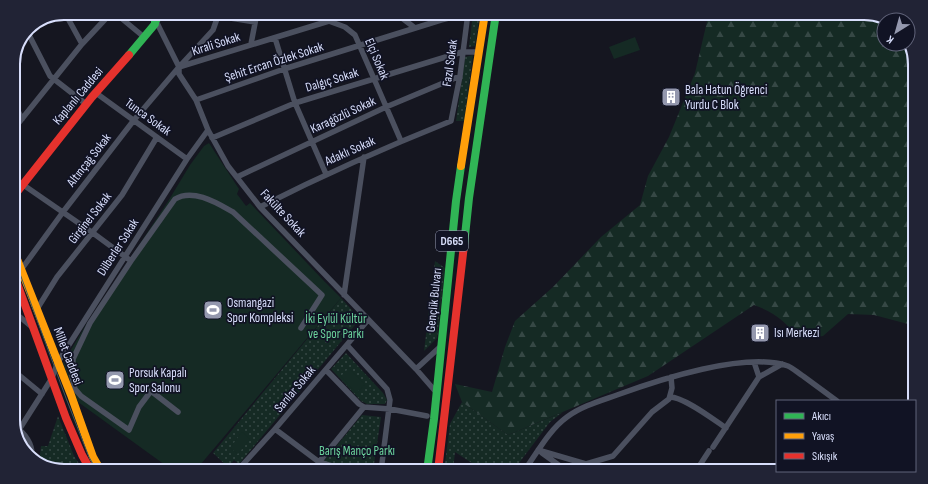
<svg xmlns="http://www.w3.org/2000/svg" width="928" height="484" viewBox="0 0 928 484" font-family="'Sofia Sans Condensed',sans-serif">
  <defs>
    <pattern id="grass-dots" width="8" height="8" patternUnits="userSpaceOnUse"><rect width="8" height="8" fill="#152a24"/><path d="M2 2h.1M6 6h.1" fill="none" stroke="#364845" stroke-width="1.8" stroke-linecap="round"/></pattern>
    <pattern id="forest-firs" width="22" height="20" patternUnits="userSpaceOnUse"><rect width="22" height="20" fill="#152a24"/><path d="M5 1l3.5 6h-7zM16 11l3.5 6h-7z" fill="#364845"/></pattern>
  </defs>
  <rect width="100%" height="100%" fill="#151620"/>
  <path fill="url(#grass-dots)" d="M473,13H480L475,46L469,47Z
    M473,55L464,121H456L465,57Z
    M435,261L445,268L437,338L424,351Z
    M341,298L360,319L239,464L234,460L228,467L213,453Z
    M346,353L383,393L387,400L385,404H367L361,401L331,369Z
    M462,402L508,435L563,412L550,422L513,471H484L455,452L453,471H444L450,424Z
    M362,415L381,417L373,471H358L324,461Z
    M58,416L74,456L84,471C72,471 48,472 39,463L41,446H48Z"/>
  <path fill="url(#forest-firs)" d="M709,13H864L887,18L888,20H884V44H908V41L915,61V321L908,324L874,315L848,314L823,336L800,339C785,322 776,313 754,305L648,376L508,435L462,402L455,384L492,392L505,347L515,321L553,287L601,237L640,205L648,176L669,137L695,73Z"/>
  <path fill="#152a24" d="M635,37L640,50L614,59L609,47Z
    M209,143L239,189L237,194L246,206L250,203L325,282L341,298L195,471H161L165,465L78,402L63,363L87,323L167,203L190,165L204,146Z
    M349,368L365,385L356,393L341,376Z
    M242,432L250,439L238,454L230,448Z"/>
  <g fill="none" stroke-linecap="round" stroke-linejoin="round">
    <path stroke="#4b505f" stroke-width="5.5" d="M65,13L82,44
      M115,13L144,37
      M152,13L179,67V74L196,100L208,130L228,166L260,207L416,369L436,392
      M307,13L345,27L355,35L401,141
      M393,13L402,18L415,28
      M218,16L255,22
      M27,31L50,76L86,104
      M275,38L295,103L326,174
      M251,44L257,13
      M179,67L329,21
      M96,93L187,159
      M196,100L284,69L441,20L446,13
      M13,101L22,119
      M13,130L82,44L111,13
      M212,138L295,103L462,52H479
      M237,177L386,107L460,76
      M22,184L93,233L131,261L175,199C193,188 217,203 233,212L322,295L301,328
      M260,207C323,175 386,147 451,121L460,76L468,13L441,20
      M131,261L90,323L73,359L72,376L75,389L81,396L129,430L139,407L151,391L178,412
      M21,270L63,212L134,120L179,67L213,30L219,13
      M344,295L364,157
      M37,309L57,277L122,195L157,137
      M13,311L33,328
      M347,345L387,389L390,400L381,471
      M416,369L441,346
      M13,370L42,394
      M326,370L359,404L364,407L390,409L427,416
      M759,377L782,364
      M670,397C684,397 714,420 726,428
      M14,425C25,434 33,443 32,457
      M275,429L319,462
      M17,433L52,378L58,362L187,159L208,130
      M713,447L759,377L754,362
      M538,450L586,464L602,471
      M542,453L567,471
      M586,464L613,456L652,412L669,399L672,388L671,377
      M237,471L275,429L368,320
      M348,471L319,462L364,407
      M524,471C537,453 549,430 567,417C582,406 600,401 617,395C658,380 746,351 788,366C793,368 798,373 803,376C814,384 826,393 837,401
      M696,471L709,451"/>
    <path stroke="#30b455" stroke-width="8" d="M129,55L155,24V21L162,13
      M464,245L469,198L496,13
      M427,471L434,419L456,201L461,166"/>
    <path stroke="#ff9f0a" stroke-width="8" d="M461,166L485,13
      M13,249L71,395L93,457L101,471"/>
    <path stroke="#e5322d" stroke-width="8" d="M13,197L92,97L129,55
      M13,272L66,418L82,455L91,471
      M438,471L464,245"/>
    <path stroke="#42595f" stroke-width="1" d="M13,255L66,398L89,457L97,471
      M245,471C260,463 280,469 296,471"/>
  </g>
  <defs>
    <g id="building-square" transform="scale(1)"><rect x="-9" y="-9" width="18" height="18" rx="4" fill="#9498ae" stroke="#111324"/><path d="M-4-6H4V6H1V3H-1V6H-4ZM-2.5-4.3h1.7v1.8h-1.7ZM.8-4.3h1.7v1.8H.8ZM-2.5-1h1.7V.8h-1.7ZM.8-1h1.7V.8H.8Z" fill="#fff"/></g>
    <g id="stadium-square" transform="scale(1)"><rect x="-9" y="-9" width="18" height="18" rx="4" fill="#9498ae" stroke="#111324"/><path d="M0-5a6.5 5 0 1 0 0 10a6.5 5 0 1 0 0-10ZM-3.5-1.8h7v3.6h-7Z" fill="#fff"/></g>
  </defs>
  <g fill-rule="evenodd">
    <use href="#building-square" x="671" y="97"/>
    <use href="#stadium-square" x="213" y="310"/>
    <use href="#building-square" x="760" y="333"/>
    <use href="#stadium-square" x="115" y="380"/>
  </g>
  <g text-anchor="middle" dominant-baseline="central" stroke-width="3.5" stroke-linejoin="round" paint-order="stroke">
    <rect fill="#111324" stroke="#9ca1ba" stroke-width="1" x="436" y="231" width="32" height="20" rx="3"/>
    <g font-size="12" font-weight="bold" fill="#d8defb">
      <text x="452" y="241">D665</text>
    </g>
    <g font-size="13" fill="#d8defb" stroke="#111324">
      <text transform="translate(216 44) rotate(-18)">Kırali Sokak</text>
      <text transform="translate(377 59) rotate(67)">Elçi Sokak</text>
      <text transform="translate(274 62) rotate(-18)">Şehit Ercan Özlek Sokak</text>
      <text transform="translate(450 63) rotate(-82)">Fazıl Sokak</text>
      <text transform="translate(332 80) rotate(-17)">Dalgıç Sokak</text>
      <text transform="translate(78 96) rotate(-50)">Kaplanlı Caddesi</text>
      <text transform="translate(343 115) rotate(-25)">Karagözlü Sokak</text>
      <text transform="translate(148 117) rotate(36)">Tunca Sokak</text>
      <text transform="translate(350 151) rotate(-24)">Adaklı Sokak</text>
      <text transform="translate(89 160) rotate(-52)">Altınçağ Sokak</text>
      <text transform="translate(283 213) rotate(47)">Fakülte Sokak</text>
      <text transform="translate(90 218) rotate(-52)">Girginel Sokak</text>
      <text transform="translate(118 247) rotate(-57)">Dilberler Sokak</text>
      <text transform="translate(434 300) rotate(-84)">Gençlik Bulvarı</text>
      <text transform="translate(68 356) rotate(69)">Millet Caddesi</text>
      <text transform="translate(295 389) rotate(-50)">Sarılar Sokak</text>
    </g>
    <g font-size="13" fill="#d8defb" stroke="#111324" text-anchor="start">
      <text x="685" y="90">Bala Hatun Öğrenci<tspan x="685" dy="15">Yurdu C Blok</tspan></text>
      <text x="227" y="303">Osmangazi<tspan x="227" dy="15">Spor Kompleksi</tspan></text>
      <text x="774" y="333">Isı Merkezi</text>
      <text x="129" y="373">Porsuk Kapalı<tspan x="129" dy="15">Spor Salonu</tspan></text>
    </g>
    <g font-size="13" fill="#6cd39d" stroke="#111324">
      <text x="336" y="319">İki Eylül Kültür<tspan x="336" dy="15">ve Spor Parkı</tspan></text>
      <text x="357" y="451">Barış Manço Parkı</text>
    </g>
  </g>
  <path d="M0 0H928V484H0ZM64 20H864A44 44 0 0 1 908 64V420A44 44 0 0 1 864 464H64A44 44 0 0 1 20 420V64A44 44 0 0 1 64 20Z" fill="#212335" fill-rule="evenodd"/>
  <path fill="none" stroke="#d8defb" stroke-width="2" d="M64 20H864A44 44 0 0 1 908 64V420A44 44 0 0 1 864 464H64A44 44 0 0 1 20 420V64A44 44 0 0 1 64 20Z"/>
  <rect x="776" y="400" width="140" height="72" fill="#111324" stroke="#61647a"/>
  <rect x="784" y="413" width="20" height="6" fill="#30b455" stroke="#61647a"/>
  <text x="812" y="420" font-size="12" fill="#d8defb">Akıcı</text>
  <rect x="784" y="433" width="20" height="6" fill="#ff9f0a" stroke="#61647a"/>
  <text x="812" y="440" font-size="12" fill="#d8defb">Yavaş</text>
  <rect x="784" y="453" width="20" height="6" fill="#e5322d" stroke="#61647a"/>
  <text x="812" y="460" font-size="12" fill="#d8defb">Sıkışık</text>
  <g transform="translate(896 32) rotate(217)"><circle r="19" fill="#111324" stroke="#61647a"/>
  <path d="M0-3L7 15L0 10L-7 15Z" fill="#9498ae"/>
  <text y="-6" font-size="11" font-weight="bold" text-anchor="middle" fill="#d8defb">K</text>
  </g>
</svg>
